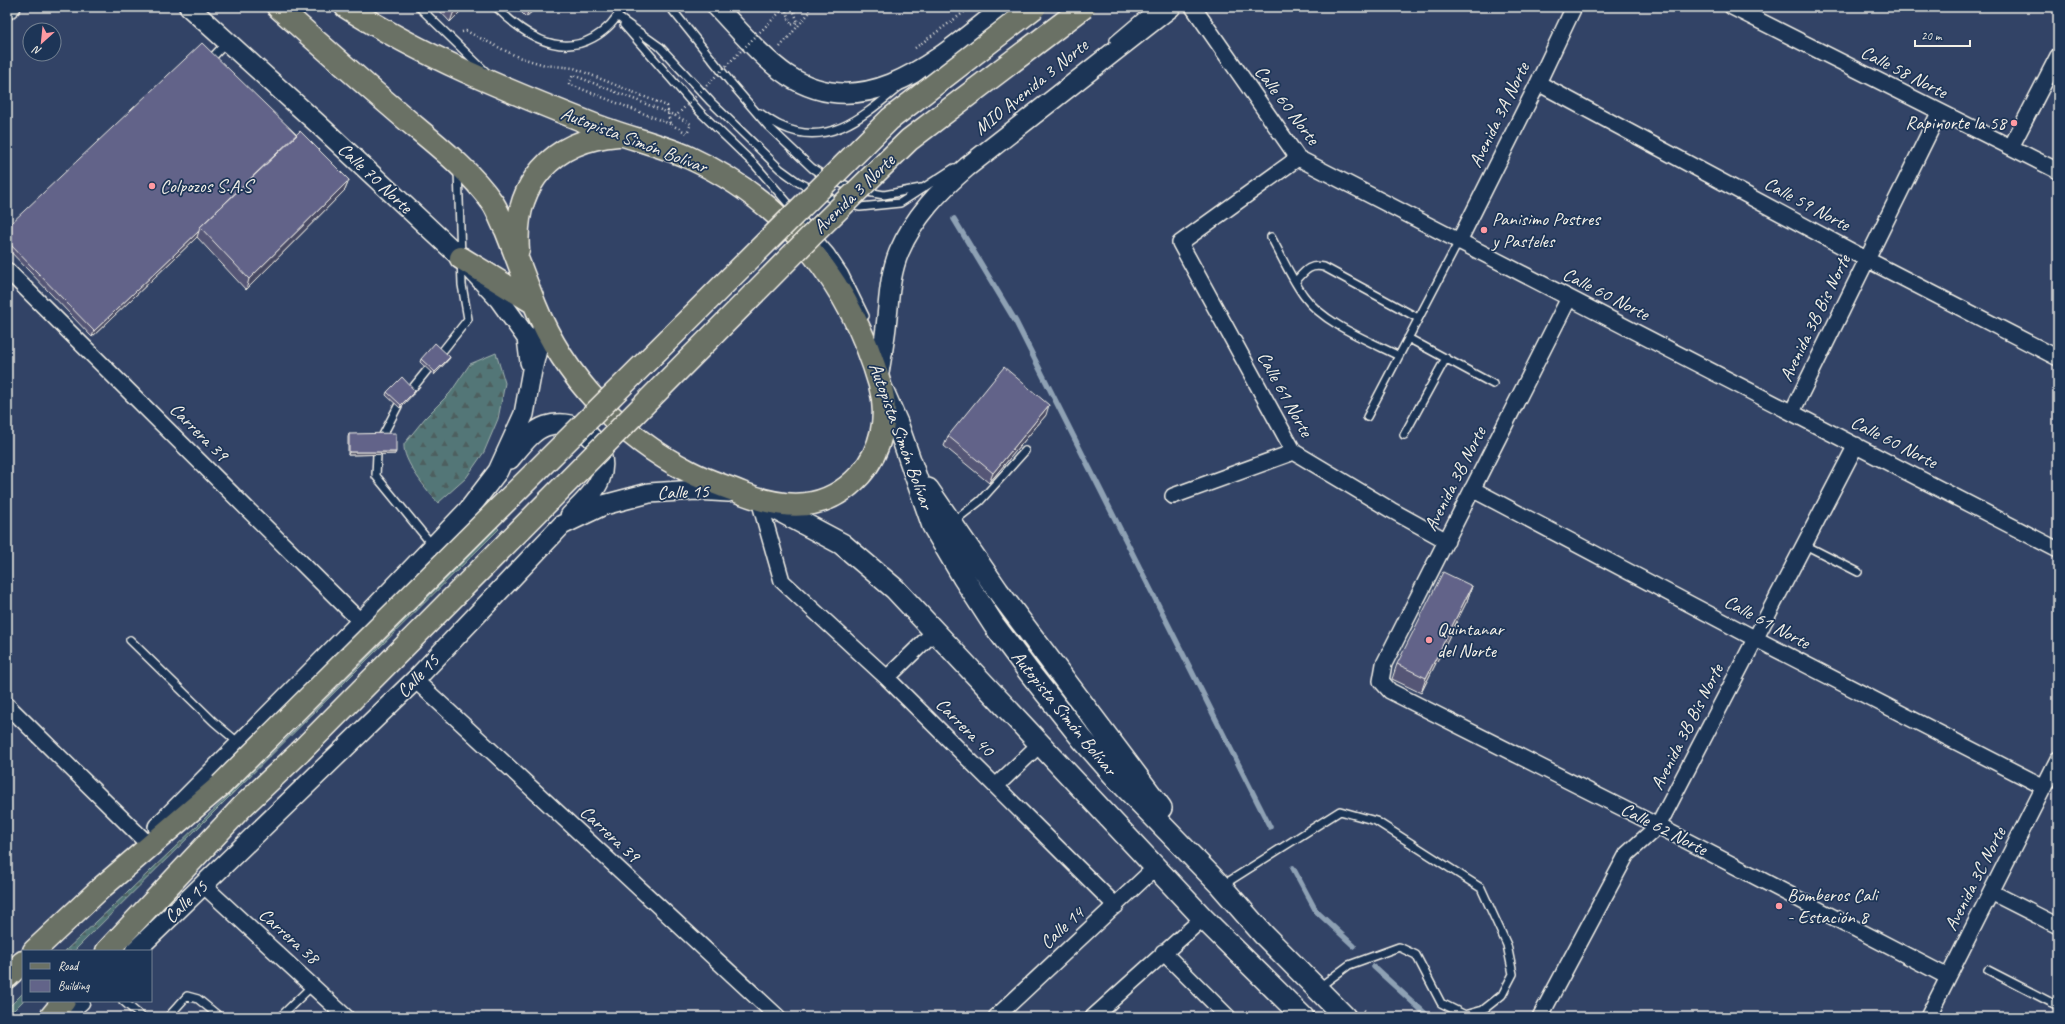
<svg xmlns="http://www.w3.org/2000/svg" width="2065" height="1024" viewBox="0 0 2065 1024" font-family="Caveat,sans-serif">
  <defs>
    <pattern id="forest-firs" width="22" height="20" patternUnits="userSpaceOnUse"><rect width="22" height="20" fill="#537677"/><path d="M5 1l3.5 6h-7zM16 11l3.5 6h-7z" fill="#4e5f5e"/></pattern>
  </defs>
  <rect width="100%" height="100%" fill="#324366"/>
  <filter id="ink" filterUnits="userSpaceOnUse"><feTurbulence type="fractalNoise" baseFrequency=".025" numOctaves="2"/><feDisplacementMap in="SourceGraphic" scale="8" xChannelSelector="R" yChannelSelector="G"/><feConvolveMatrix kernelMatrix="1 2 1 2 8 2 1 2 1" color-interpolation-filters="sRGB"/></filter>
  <g filter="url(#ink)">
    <path fill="url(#forest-firs)" stroke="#a4b4b0" d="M496,353L505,383L498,419L484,452L466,478L438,503C428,491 402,461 404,444L425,418L450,393L470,364Z
      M497,527L499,529L74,951H65C213,814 355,671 497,527Z
      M23,993V1001L7,1017V1009Z"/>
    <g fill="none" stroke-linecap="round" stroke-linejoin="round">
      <path stroke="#8ea1b4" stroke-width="5.5" d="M954,219L1016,322L1270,827
        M1293,868L1316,911L1354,946
        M1374,967L1429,1017"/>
      <g stroke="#f4f1e8" stroke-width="10">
        <path id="service" d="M419,7L485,71
          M496,7C522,33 557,58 593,38C607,30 616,21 622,7
          M670,7L731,83L768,126L812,168L829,179L862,191L884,195L921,188
          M618,17L660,47L711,102L780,169L798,182L838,202L860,207L900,203L954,168
          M624,25L700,112L756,166L830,252L844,273L865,316
          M1114,40L1153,7
          M208,62L227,42
          M760,113C767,118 774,123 781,126C828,149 865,115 899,87
          M1271,237C1282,257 1291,278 1304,296C1323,323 1369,341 1399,356
          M1295,282C1305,271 1309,264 1324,267L1418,318
          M1408,338L1493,384
          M441,353L468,319L462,285L458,171
          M411,390L428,369
          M1367,417L1459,241
          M1404,435L1446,358
          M382,437L398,406
          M377,454L376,476L433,546
          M953,522L980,501L1025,451
          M1805,545L1858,572
          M130,640L214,722L240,744
          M1223,885L1340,811L1376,821L1481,888L1507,945L1513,974L1502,995L1483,1010L1465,1015L1441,1003L1416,955L1399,947L1349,965L1318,988
          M1988,970L2058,1006
          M123,1001L142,1017
          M168,1017L187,996L198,999L220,1017
          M280,1017L313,985"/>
      </g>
      <g stroke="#f4f1e8" stroke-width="18">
        <path id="minor" d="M1193,7L1298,158L2058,550
          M1732,7L2058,171
          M7,12L13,7
          M1538,83L1866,259L2058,358
          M2011,147L2058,56
          M1298,158L1180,243L1294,452L1391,510L1447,541
          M1459,241L1538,83L1574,7
          M7,270L361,622
          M1569,298L1384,664L1381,681L1390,691L1658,826L1948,977
          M1792,412L1939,113
          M1472,489L1756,639L2044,787
          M1173,496L1294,452
          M759,500L782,581L887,678L1116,906
          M887,678L934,632
          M415,680L778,1017
          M7,705L144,840
          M996,786L1039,745
          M203,885L346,1017
          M1991,892L2058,926
          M1163,952L1228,1017
          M996,1017L1155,868
          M1093,1017L1203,918
          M1540,1017L1627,854L1658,826L1856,445
          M1928,1017L2058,759"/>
      </g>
      <g stroke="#f4f1e8" stroke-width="22">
        <path id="tertiary" d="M189,7L317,123L461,258L499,299L527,338L530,362
          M717,7C739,30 761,57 787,75C868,128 943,54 1004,7
          M878,378C881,361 884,344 886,327C889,302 889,276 899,252C914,217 939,191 967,167L1171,7
          M510,459C520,448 531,431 546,426C577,415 613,445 600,479C595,493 580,505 570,516
          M158,827L361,622L469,509L498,471L524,414L532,370L543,325
          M135,951L415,680L562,525L604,505L649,493L696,490L729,492
          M60,1017L80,1001"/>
      </g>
      <g stroke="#f4f1e8" stroke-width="24">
        <path id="secondary" d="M883,391L897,423L933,526L963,577L994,625L1029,672L1082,739L1118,780L1221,886L1263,934L1345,1017
          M928,489L998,591L1161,808
          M763,502L842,544L895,589L1203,918L1303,1017"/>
      </g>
      <g stroke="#f4f1e8" stroke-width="25">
        <path id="primary" d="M278,7C316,41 354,75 393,108C427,138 465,164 492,202C498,210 501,221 506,230C516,255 525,280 535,305C564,377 621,437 690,472C707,481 725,486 742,493C786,510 826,512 860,475C882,450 889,416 880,385C851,284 786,202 690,158C659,144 624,137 592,124C506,90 424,57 346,7
          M518,250C513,184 552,140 618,135
          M461,258L534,303
          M34,951L101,888L221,785
          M107,951L243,806L300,752
          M7,977L23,962
          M51,1017L64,1001"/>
      </g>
      <path stroke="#f4f1e8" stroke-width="2.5" stroke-dasharray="1 3" stroke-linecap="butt" d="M785,7L791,25L798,22L792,7
        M462,32L466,31L518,57L545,65L574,68L667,106L670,124L687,133L691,124L676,116
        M780,47L810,12L808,7
        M915,48L971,7
        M1364,1010L1371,1017"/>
      <use href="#service" stroke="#1d3557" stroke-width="7"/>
      <use href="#minor" stroke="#1d3557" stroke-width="15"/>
      <use href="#tertiary" stroke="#1d3557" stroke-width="19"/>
      <use href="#secondary" stroke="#1d3557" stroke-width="21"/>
      <use href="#primary" stroke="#6b7165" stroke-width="22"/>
      <g stroke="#f4f1e8" stroke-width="25" stroke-linecap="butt">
        <path id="primary-bridge" d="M300,752L810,237L909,140L1084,7
          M221,785L890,119L1035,7"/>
      </g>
      <path stroke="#f4f1e8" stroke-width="2.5" stroke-dasharray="1 3" stroke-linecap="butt" d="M670,124L569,84L573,75L676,116L785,7"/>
      <use href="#primary-bridge" stroke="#6b7165" stroke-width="22"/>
    </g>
    <path fill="#545676" stroke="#f4f1e8" d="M436,7H465L450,22Z
      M516,7H537L526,17Z
      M297,135L349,180L345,190L246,290L197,237L92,337L7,248V227Z
      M450,357L449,359L434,375L420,362L421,359Z
      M387,392L414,393L400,408L386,395Z
      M1046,415L989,483L944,446L948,436Z
      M349,434L395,454L348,455V437Z
      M1472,586L1467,601L1421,693L1392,679L1397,664Z"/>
    <path fill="#454660" stroke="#f4f1e8" d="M458,7H465L450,22L454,11Z
      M530,7H537L526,17Z
      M349,180L345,190L246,290L249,279Z
      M199,231L197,237L92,337L94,331Z
      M450,357L449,359L434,375L435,372Z
      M415,391L414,393L400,408L401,405Z
      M1049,405L1046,415L989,483L993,473Z
      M349,452H396L395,454L348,455Z
      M1472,586L1467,601L1421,693L1426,678Z"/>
    <path fill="#626489" stroke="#f4f1e8" d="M450,7H458L454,11Z
      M202,43L297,135L200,227L199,231L94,331L7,241V227Z
      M300,131L349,180L249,279L200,227Z
      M435,343L450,357L435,372L421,359Z
      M1004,367L1049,405L993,473L948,436Z
      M402,377L415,391L401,405L387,392Z
      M396,433V452H349V434Z
      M1443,572L1472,586L1426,678L1397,664Z"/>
  </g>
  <g fill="#ff9aa2" stroke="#1d3557" stroke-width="1.5">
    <circle cx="2014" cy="123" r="4"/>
    <circle cx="152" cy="186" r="4"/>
    <circle cx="1484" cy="230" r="4"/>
    <circle cx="1429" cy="640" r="4"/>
    <circle cx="1779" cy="906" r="4"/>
  </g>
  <g text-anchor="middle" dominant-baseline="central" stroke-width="3.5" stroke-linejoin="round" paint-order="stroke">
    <g font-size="19" fill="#f4f1e8" stroke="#1d3557">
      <text transform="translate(1904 72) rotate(27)">Calle 58 Norte</text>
      <text transform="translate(1031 87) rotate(-39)">MIO Avenida 3 Norte</text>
      <text transform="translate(1287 105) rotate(53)">Calle 60 Norte</text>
      <text transform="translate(1499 115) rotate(-64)">Avenida 3A Norte</text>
      <text transform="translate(634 140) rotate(21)">Autopista Simón Bolívar</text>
      <text transform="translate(375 178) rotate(43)">Calle 70 Norte</text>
      <text transform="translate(854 194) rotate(-44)">Avenida 3 Norte</text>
      <text transform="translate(1807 204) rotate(28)">Calle 59 Norte</text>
      <text transform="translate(1606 294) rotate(27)">Calle 60 Norte</text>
      <text transform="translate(1815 318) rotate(-64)">Avenida 3B Bis Norte</text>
      <text transform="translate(1285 394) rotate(61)">Calle 61 Norte</text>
      <text transform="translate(199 432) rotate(45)">Carrera 39</text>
      <text transform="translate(901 436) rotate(70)">Autopista Simón Bolívar</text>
      <text transform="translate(1894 442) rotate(27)">Calle 60 Norte</text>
      <text transform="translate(1455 479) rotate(-63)">Avenida 3B Norte</text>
      <text transform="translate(683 492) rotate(-2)">Calle 15</text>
      <text transform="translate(1767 622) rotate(28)">Calle 61 Norte</text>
      <text transform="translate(418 676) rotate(-46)">Calle 15</text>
      <text transform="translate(1064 713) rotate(51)">Autopista Simón Bolívar</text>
      <text transform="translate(965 727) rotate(45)">Carrera 40</text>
      <text transform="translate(1687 727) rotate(-63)">Avenida 3B Bis Norte</text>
      <text transform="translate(1664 829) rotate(27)">Calle 62 Norte</text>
      <text transform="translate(610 834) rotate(43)">Carrera 39</text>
      <text transform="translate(1975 879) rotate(-63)">Avenida 3C Norte</text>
      <text transform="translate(186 902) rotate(-44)">Calle 15</text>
      <text transform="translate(1062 928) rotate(-43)">Calle 14</text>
      <text transform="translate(289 936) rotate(42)">Carrera 38</text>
    </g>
    <g font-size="19" fill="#f4f1e8" stroke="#1d3557" text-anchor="start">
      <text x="2006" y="123" text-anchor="end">Rapinorte la 58</text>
      <text x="160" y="186">Colpozos S.A.S</text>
      <text x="1492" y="219">Panisimo Postres<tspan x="1492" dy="22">y Pasteles</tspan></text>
      <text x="1437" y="629">Quintanar<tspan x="1437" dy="22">del Norte</tspan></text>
      <text x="1787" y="895">Bomberos Cali<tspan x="1787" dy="22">- Estación 8</tspan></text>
    </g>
  </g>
  <rect width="2065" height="1024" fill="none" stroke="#1d3557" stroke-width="24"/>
  <rect x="12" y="12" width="2041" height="1000" fill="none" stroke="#f4f1e8" stroke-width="1.5" filter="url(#ink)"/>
  <rect x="22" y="950" width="130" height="52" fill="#1d3557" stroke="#738091"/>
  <rect x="30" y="963" width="20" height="6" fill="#6b7165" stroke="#738091"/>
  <text x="58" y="970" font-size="12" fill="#f4f1e8">Road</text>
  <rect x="30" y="980" width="20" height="12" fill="#626489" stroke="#738091"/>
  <text x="58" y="990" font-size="12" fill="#f4f1e8">Building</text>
  <g transform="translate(42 42) rotate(207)"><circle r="19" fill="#1d3557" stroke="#738091"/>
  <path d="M0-3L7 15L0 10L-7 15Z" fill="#ff9aa2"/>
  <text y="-6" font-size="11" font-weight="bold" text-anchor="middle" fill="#f4f1e8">N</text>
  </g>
  <path d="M1915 40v6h55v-6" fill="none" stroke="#f4f1e8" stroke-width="2"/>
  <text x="1921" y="40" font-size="12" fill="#f4f1e8" stroke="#1d3557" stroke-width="3" paint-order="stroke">20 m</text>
</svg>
